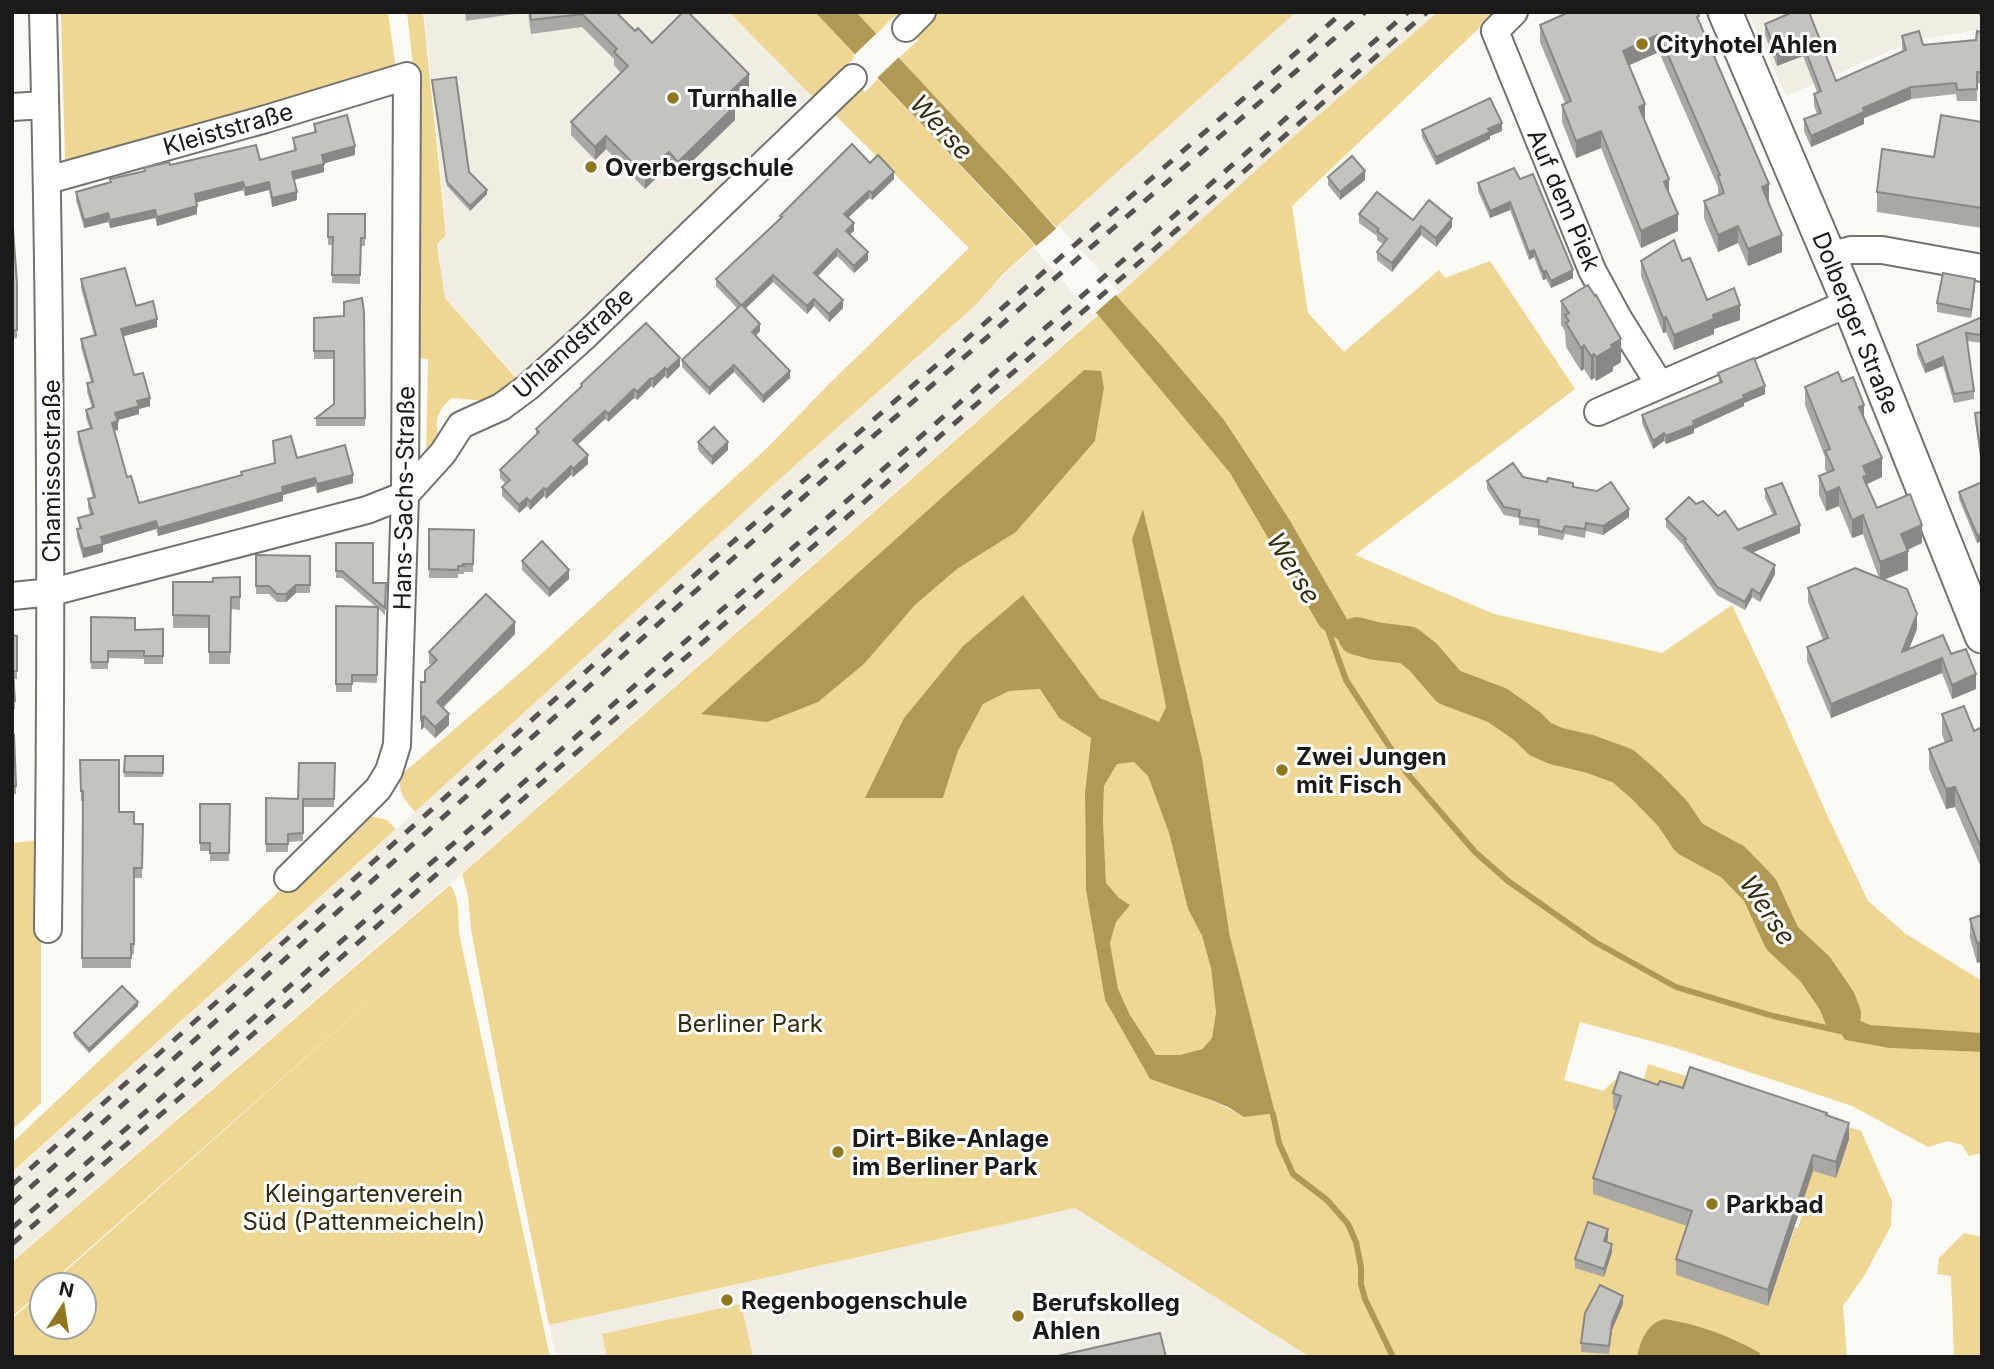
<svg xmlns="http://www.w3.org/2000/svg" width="1994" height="1369" viewBox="0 0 1994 1369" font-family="Inter,sans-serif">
  <rect width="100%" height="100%" fill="#faf9f4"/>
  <path fill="#f1ede2" d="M424,12H729L815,99L518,379L445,297L438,246L447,235Z
    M1296,12H1438L1285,144L1101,311L455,879L12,1261V1173L399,827L789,471L978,304L1002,276Z
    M1748,12H1982V29L1919,40L1901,46L1786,96Z
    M1075,1208L1310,1357H556L549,1325L783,1274Z"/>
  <path fill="#edd792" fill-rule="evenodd" d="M61,12H388L396,69L65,161Z
    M407,12H423L446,235L437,245L445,298L517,379L488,401L452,398C438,409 432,424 441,439L426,458L428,359L415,358V83Z
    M729,12H910L900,21L894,16L815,99Z
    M935,12H1296L1056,227L898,59L918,40L913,34Z
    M1438,12H1496L1292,206L1308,313L1344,352L1439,270L1445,278L1490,261L1575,389L1355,555L1494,614L1662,653L1732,605L1774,694L1828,817L1868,901L1906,934L1982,981V1033L1870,1026L1861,1021L1843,997L1816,971L1834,1022L1845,1040L1889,1048L1982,1052V1153L1969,1156L1962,1145L1948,1141L1928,1147L1852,1106L1673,1047L1580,1022L1564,1080L1603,1091L1617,1078L1642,1085L1648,1064L1861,1131L1892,1201L1891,1226L1864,1276L1843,1306L1847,1357H1759V1353C1730,1336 1698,1324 1665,1319L1639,1347L1637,1357H1310L1075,1208L783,1274L549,1325L505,1107L471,930L468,895L462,874L1098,315L1230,473L1320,627L1405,644L1359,630L1350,624L1289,519L1159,343L1117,296L1285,144ZM1084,370L1104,388L1095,441L1016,532L957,569L915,605L865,663L862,570ZM1143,510L1202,758L1230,937L1244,1117C1215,1099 1182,1090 1150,1079L1105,1000L1086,890L1085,793L1091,737L1059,718L1040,689L1009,691L983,704L958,751L943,798H866L904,718L963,646L1023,596L1100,698L1159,723L1166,707L1132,539ZM1683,1105L1802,1215L1798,1228L1795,1227L1768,1306L1692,1227Z
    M878,79L1035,245L1002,275L977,304L792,468L415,812C404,800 397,791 401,775L528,666L768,447L829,384L969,248L832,112L860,86L865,92Z
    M1134,762L1148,775L1169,833L1188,909L1202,936L1211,968L1216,1012L1212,1038L1201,1049L1180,1055H1156L1130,1015L1118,989L1110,943L1116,922L1119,898L1106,884L1103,820L1104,786L1117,764Z
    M361,814L387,820L396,829L12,1172V1143Z
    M41,840V1103L12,1130V843Z
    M450,885C460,897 458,918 459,933L550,1357H12V1319L42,1292V1327H84V1285H50L409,966L48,1285H42V1290L12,1317V1262Z
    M1964,1233L1982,1237V1357H1954L1951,1276L1937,1274L1939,1258Z
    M741,1304L753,1357H607L602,1334Z"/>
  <path fill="#b09953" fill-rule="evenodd" d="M815,12H856L1009,176L1159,343L1224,420L1289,519L1350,624L1359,630L1408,645L1366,648L1346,645L1320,627L1230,473L1098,315L1024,232Z
    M1084,370L1101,371L1104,388L1095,441L1016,532L957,569L915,605L865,663L818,702L767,722L701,714Z
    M1143,509L1202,758L1230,937L1275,1113L1244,1117L1228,1107L1211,1100L1150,1079L1105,1000L1086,890L1085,793L1091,738L1059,718L1040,689L1009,691L983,704L958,751L943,798H865L904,718L963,646L1023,595L1100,698L1159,722L1166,707L1132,539ZM1134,762L1148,776L1169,833L1188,909L1202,936L1211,968L1216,1012L1212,1038L1202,1049L1180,1055H1156L1130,1015L1118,989L1110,943L1116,922L1130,905L1119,898L1106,883L1103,820L1104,786L1117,764Z
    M1815,969L1843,997L1861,1021L1870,1025L1982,1033V1052L1889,1048L1845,1040L1834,1022Z
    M1665,1319C1698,1324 1730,1336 1760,1353L1759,1357H1637C1640,1341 1648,1322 1665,1319Z"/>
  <path fill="#faf9f4" d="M878,32L900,56L875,80L853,56Z
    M1059,226L1119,292L1093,315L1034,248Z"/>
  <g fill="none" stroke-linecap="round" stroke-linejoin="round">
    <path stroke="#b09953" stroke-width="6" d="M1327,627L1346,680L1406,772L1475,852L1508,881L1595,942L1676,987L1773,1016L1845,1032
      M1273,1114L1279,1143L1293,1174L1327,1200L1348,1224L1356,1242L1361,1267V1284L1365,1299L1393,1357"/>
    <path stroke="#b09953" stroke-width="38" d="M1357,636L1375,641L1408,645L1423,657L1449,687L1497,705L1527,726L1540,739L1556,746L1590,754L1623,766L1647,787L1673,814L1689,838L1733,862L1760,890L1782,938L1815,969L1837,1001L1842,1014"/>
    <g stroke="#73726e" stroke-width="30">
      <path id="minor" d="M43,12C51,318 52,623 48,929
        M1514,12L1495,31L1592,270L1618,318L1660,385L1849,303
        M906,28L922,12
        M12,107L45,105
        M48,180L266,119L407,76L405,495L397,745L389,771L378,789L288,878
        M1828,256L1851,250H1882L1982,268
        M1598,412L1660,385
        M12,596L52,592L367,510L405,495L443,453L461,425L501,407L528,387L586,335L853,78"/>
    </g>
    <g stroke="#73726e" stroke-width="37">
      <path id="tertiary" d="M1725,12L1849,303L1982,636"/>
    </g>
    <use href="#minor" stroke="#fff" stroke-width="26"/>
    <use href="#tertiary" stroke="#fff" stroke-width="33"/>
    <path stroke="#545351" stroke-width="5" stroke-dasharray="12 12" stroke-linecap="butt" d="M12,1185L666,600L1343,12
      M12,1204L675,609L1047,285L1365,12
      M12,1228L1408,12
      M12,1244L1427,12"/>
  </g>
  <path fill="#a9a8a4" d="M465,12H616L635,31L652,43L749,87L732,103L735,120L678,175L669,165L645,189L606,149L595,160L571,135V122L621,73L614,65V59L582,27L531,34L528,12L466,21Z
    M1793,12L1836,81L1903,52L1902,48V36L1923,45L1976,40L1982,32V84L1977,83V101H1957L1956,94L1911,99L1864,118V124L1811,147L1804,131V119L1817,114L1814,106V94L1817,92L1803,56L1777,66L1765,35V24Z
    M1978,12H1982V22Z
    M1699,21L1769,201L1768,202L1782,252L1748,266L1738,243L1718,252L1704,218V201L1718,195V187L1659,52L1629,65L1645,121L1669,194L1678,231L1641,248L1601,148L1576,158L1562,122V105L1565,103L1540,42V25Z
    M432,80L469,172L487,194L470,211L447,186Z
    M1982,122V228L1877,212V192L1934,157Z
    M314,124L355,155L324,163V172L294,180L297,200L272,207L269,190L245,196L243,190L197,202V214L157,226L155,218L110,228L108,222L84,228L76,200V192L110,182V179L144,171V168L170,165L260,160L294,151L293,138L314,133Z
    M1422,130L1502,131L1490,136V139L1436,165L1422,137Z
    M1514,168L1573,278L1551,288L1546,279L1543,280L1534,257L1529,260L1510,210L1490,218L1478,191V183Z
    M1328,177L1365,180L1340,200L1328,185Z
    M894,179L872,200L869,198L848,218L854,231L850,234L868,260L854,273L837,256L818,276L843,308L829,322L814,306L807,314L773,282L745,309L760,331L756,336L790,378L763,403L734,372L709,395L682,367V360L737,308L716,286V279L780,219V216Z
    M328,214H365V246H361L360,284L332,283L333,245H328Z
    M1359,214L1413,220L1452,227L1436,247L1421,235L1392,272L1377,260V252L1383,244L1377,240V236L1359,223Z
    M12,215L17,283V338L12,339Z
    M1641,261H1682L1707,300L1740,320L1714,329V334L1674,350L1666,332L1663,333L1641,276Z
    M81,279L136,306L157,327L123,336L134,375L150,406L139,409V414L117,420L118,430L114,431L127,477L139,503L241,475V472L274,463L273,441L297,458L353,483L317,493L315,486L283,495V501L158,536L156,529L103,545V552L83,558L77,537V529L79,528L78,518L90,515L88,507V499L93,498L78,441V432L90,429L86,418V410L92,408L87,392V383L91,382L81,347V339L94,335L81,288Z
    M1975,287L1971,318L1937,312V303Z
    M1561,301L1621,362L1613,367V371L1596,381L1594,378L1591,380L1584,369L1581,371L1566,347L1565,331L1561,325Z
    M364,312L365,426H316V418L334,404V359H314V318L344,316Z
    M1982,317V343L1967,341L1974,391V399L1954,403L1943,366L1925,373L1917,354V345Z
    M646,323L680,366L667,379L665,376L653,388L651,386L637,400L634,398L608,422L605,419L577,445L588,464L573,477L571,475L546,499L544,496L530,510L527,506L519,513L502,496V487L506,484L500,478V470L536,435V429L581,387V384Z
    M1718,373L1765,394L1744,403V406L1694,429V433L1666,444L1664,441L1653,449L1642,423V415L1719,383Z
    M1842,382L1864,419L1882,477L1867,484L1877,508L1922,543L1908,550V570L1884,580L1917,629L1909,649L1951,654L1976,689L1952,699L1942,673L1831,718L1807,661V647L1823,640L1808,602V588L1879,578L1863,534L1852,538L1839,506L1826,511L1819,495V476L1827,473L1825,469V457L1805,405V387Z
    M1982,412V470L1975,420V413Z
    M698,442L728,450L712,465L698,450Z
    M1523,477L1573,487L1629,517L1603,535L1586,531L1585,538L1565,534L1563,540L1538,535V528L1519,525V518L1504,515L1487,489V481Z
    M1982,482V541L1977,543L1959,499V492Z
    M1765,489L1800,533L1752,553L1775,574L1760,602L1752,597L1745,610L1717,595L1684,548V546L1666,527V519L1696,504L1738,530L1773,515L1765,498Z
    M429,529L474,530L473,572H464V574H458V578H429Z
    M336,543L373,583H386L385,615L378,608L377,683L352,682V692H336V606L376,607L342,578H336Z
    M256,555L310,556V593H296L286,602H277L269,594H256Z
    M522,561L569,579L549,597L522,570Z
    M240,577V610L231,609L230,664H209V628H173V582H213Z
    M91,617L135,630L163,629V664H144V659L108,658V669H91Z
    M515,634L443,708L449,725L435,738L424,727L421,730V682H425L431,665L429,663V652Z
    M12,635L17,636V679H14L15,709H12Z
    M1942,714L1974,731L1982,727L1980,865L1955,807L1946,809L1929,769V749L1945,743L1942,734Z
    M12,735L16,786V794H12Z
    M125,756H163V777H124Z
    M80,760L119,812L134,824H143L142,878H134V954L131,955V968H82L83,801H81Z
    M335,763L334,807H303V841L288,842V852H266V798L298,799Z
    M200,804H230L229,861H210V851H200Z
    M1982,915L1977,963L1970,938V919Z
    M138,1006L89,1053L74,1037V1033Z
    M1658,1085L1683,1088L1827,1115L1849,1139L1836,1178L1813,1171L1768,1306L1676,1275V1259L1687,1226L1593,1194V1178L1616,1111L1613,1109V1093Z
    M1608,1238L1607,1242L1612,1252L1604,1277L1575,1268V1259Z
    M1623,1304L1612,1330L1609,1354L1581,1352V1343Z"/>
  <path fill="#8a8886" d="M1659,34V52L1623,68V51Z
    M1803,44V56L1777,66V55Z
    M749,74V87L725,110V97Z
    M1911,87V99L1864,118V124L1811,147V136L1863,108Z
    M1645,104V121L1639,107Z
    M735,106V120L678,175V162Z
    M1502,123V131L1490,136V139L1436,165V157Z
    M1601,131V148L1576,158V141Z
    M606,136V149L595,160V147Z
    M355,146V155L322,164V155Z
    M669,152V165L645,189V175Z
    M324,164V172L292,180V172Z
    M1365,171V180L1340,200V192Z
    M894,172V179L872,200V193Z
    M1669,179V196L1664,182Z
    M243,182V190L195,203V194Z
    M269,182V190L245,196V188Z
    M1769,184V201L1762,204V187Z
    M487,190V194L470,211V206Z
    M869,191V198L844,221V214Z
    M297,192V200L272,207V198Z
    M1510,202V210L1490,218V211Z
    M197,206V214L157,226V217Z
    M155,210V218L110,228V220Z
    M108,213V222L84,228V220Z
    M1678,214V231L1641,248V231Z
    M1452,219V227L1436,247V238Z
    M854,223V231L846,238V231Z
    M1421,226V235L1392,272V263Z
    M1738,226V243L1718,252V235Z
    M1782,235V252L1748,266V249Z
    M837,249V256L814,280V273Z
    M1534,250V257L1529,260V252Z
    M868,252V260L854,273V266Z
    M1573,270V278L1551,288V281Z
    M1546,271V279L1543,280V272Z
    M773,275V282L742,312V305Z
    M1975,279V287L1971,318V310Z
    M814,299V306L807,314V306Z
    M843,300V308L829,322V314Z
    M1740,305V320L1714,329V334L1674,350V335L1713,315Z
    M1666,317V332L1663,333V318Z
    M157,319V327L121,337V329Z
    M760,324V331L752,339V332Z
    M1621,339V362L1613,367V371L1596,381V357L1611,345Z
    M1584,345V369L1581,371V348Z
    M1594,354V378L1591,380V356Z
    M1943,357V366L1925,373V365Z
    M680,358V366L667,379V370Z
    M734,365V372L709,395V388Z
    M665,368V376L653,388V379Z
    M790,371V378L763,403V396Z
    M651,378V386L637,400V392Z
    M1765,386V394L1744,403V406L1694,429V433L1666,444V436L1743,395Z
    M634,389V398L608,422V414Z
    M150,398V406L139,409V414L115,421V413L137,401Z
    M1864,405V424L1859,407Z
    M605,411V419L573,449V440Z
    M118,421V430L112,431V423Z
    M1664,433V441L1653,449V441Z
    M728,442V450L712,465V457Z
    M588,455V464L573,477V469Z
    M1882,458V477L1867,484V494L1863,496V466Z
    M571,466V475L546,499V490Z
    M353,475V483L317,493V484Z
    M315,478V486L283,495V501L158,536V528L282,487Z
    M1839,487V506L1826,511V493Z
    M544,488V496L530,510V502Z
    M527,498V506L519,513V505Z
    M1629,509V517L1603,535V526Z
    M1863,515V534L1852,538V520Z
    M156,521V529L103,545V552L83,558V549L101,537Z
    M1800,525V533L1744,556V548Z
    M1922,525V543L1901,552V534Z
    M1982,534V541L1977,543V535Z
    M1908,551V570L1880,581V562Z
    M1775,565V574L1760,602V594Z
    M569,570V579L549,597V589Z
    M296,585V593L286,602V594Z
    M1752,589V597L1745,610V602Z
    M1917,614V629L1902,666V652Z
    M515,622V634L437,713V702Z
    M1942,658V673L1831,718V704Z
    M1976,674V689L1952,699V685Z
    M449,714V725L435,738V727Z
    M424,716V727L421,730V719Z
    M1955,787V807L1946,809V789Z
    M1980,845H1982V864L1980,865Z
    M1982,942V962L1977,963V943Z
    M138,1002V1006L89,1053V1049Z
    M1849,1123V1139L1836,1178V1162Z
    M1813,1155V1171L1768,1306V1290Z
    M1608,1229V1238L1604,1250V1241Z
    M1612,1244V1252L1604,1277V1269Z
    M1623,1296V1304L1612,1330L1609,1354L1612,1322Z"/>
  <path fill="#c5c3bf" stroke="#8a8886" stroke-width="2" d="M530,12H616L635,31L638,28L652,43L683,12H688L749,74L725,97L735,106L678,162L669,152L645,175L606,136L595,147L571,122L628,66L614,52L617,49L582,14L531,20Z
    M1569,12H1698L1699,16L1697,17L1714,56L1769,184L1762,187L1782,235L1748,249L1738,226L1718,235L1704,201L1724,193L1718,176L1720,175L1659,34L1623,51L1645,104L1639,107L1669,179L1664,182L1678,214L1641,231L1601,131L1576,141L1562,105L1571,101L1540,25Z
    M1793,12H1809L1836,81L1906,50L1902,36L1919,31L1923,45L1976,40L1977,31L1982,32V72H1977V89L1957,90L1956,83L1911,87L1863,108L1864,112L1811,136L1804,119L1821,113L1814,94L1821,91L1803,44L1777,55L1765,24Z
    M456,77L469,172L487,190L470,206L447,182L432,80Z
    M1490,98L1502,123L1488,129L1490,132L1436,157L1422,130Z
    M347,115L355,146L322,155L324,164L292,172L297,192L272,198L269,182L245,188L243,182L195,194L197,206L157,217L155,210L110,220L108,213L84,220L76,192L111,182L110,179L145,171L144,168L169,162L170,165L256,145L260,160L296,150L293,138L316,132L314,124Z
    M1941,115L1982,122V208L1877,192L1882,149L1934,157Z
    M852,144L870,163L878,155L894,172L872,193L869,191L844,214L854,223L846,231L868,252L854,266L837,249L814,273L843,300L829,314L814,299L807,306L773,275L742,305L760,324L752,332L790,371L763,396L734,365L709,388L682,360L741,305L716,279L782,217L780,216Z
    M1352,156L1365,171L1340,192L1328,177Z
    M1514,168L1520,179L1533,174L1573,270L1551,281L1546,271L1543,272L1534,250L1529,252L1510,202L1490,211L1478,183Z
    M1377,192L1413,220L1429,200L1452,219L1436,238L1421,226L1392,263L1377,252L1387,239L1377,231L1379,229L1359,214Z
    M328,214H365V238H361L360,275H332L333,237H328Z
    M12,215L17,283V330L12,331Z
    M1674,240L1682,261L1690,258L1707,300L1734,288L1740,305L1713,315L1714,319L1674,335L1666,317L1663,318L1641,261Z
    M125,268L136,306L153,301L157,319L121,329L134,375L143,373L150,398L137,401L139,406L115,413L118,421L112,423L127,477L131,476L139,503L242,475L241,472L275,463L273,441L291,436L297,458L345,445L353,475L317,484L315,478L282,487L283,492L158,528L156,521L101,537L103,544L83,549L77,529L81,528L78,518L93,514L88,499L95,497L78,432L92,428L86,410L94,407L87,383L93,382L81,339L96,335L81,279Z
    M1943,273L1975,279L1971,310L1937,303Z
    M1588,285L1595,296L1596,295L1621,339L1611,345L1613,347L1596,357L1594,354L1591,356L1584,345L1581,348L1566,323L1569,321L1565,315L1569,313L1561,301Z
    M362,298L364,312L365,418H316L334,404V351H314V318L344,316V302Z
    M1982,317V335L1966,333L1974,391L1954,394L1943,357L1925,365L1917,345Z
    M646,323L680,358L667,370L665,368L653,379L651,378L637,392L634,389L608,414L605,411L573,440L588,455L573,469L571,466L546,490L544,488L530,502L527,498L519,505L502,487L510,480L500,470L539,432L536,429L582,386L581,384Z
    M1754,358L1765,386L1743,395L1744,398L1693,421L1694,425L1666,436L1664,433L1653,441L1642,415L1722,382L1718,373Z
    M1838,372L1842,382L1853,377L1864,405L1859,407L1882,458L1863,466L1867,475L1863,477L1877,508L1910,494L1922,525L1901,534L1908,551L1880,562L1863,515L1852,520L1839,487L1826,493L1819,476L1834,470L1825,451L1830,449L1805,387Z
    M1982,412V463L1975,413Z
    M714,427L728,442L712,457L698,442Z
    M1513,463L1523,477L1547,482L1548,478L1573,483V487L1597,491L1611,482L1629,509L1603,526L1586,523L1585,529L1565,526L1563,532L1538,526L1539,520L1519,517L1520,510L1504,507L1487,481Z
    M1982,482V534L1977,535L1959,492Z
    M1782,483L1800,525L1744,548L1775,565L1760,594L1752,589L1745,602L1717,587L1684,540L1686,539L1666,519L1689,497L1696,504L1703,501L1718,516L1725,511L1738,530L1776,514L1765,489Z
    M429,529L474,530L473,564H463L464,566H458V570L429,569Z
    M542,541L569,570L549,589L522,561Z
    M336,543H373V583H386L385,608L342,571H336Z
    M256,555L310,556V585H296L286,594H277L269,586H256Z
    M1855,568L1907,589L1917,614L1902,652L1943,635L1951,654L1966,649L1976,674L1952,685L1942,658L1831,704L1807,647L1828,638L1808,588Z
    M240,577V597H231L230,652H209V616L173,615V582H213V578Z
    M486,594L515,622L437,702L449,714L435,727L424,716L421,719V682H425V671L437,660L429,652Z
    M336,606L378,607L377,675H352V684H336Z
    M91,617L135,618V630L163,629V656H144V651H108V662H91Z
    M12,635L17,636V671H13L15,701L12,702Z
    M1964,706L1974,731L1982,727V845H1980L1955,787L1946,789L1929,749L1952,740L1942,714Z
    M12,735H14L16,786H12Z
    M125,756H163V773L124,772Z
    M80,760H119V812H134V824H143L142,868H134V944H131V958H82L83,791H81Z
    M299,763H335L334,799H303V833L288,834V844H266V798L298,799Z
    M200,804H230L229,853H210V843H200Z
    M1982,915V942L1977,943L1970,919Z
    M122,986L138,1002L89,1049L74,1033Z
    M1690,1067L1827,1113L1826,1115L1849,1123L1836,1162L1813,1155L1768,1290L1676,1259L1692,1211L1593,1178L1621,1096L1613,1093L1620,1072L1658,1085L1660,1081L1683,1088Z
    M1588,1222L1608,1229L1604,1241L1612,1244L1604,1269L1575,1259Z
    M1600,1285L1623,1296L1612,1322L1609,1346L1581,1343L1585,1313Z
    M1160,1333L1166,1357H1053Z"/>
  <g fill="#90761c" stroke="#fff" stroke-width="2.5">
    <circle cx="1642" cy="44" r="7"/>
    <circle cx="673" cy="98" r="7"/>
    <circle cx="591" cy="167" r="7"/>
    <circle cx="1282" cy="770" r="7"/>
    <circle cx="838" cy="1152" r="7"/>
    <circle cx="1712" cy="1204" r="7"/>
    <circle cx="727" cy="1300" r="7"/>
    <circle cx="1018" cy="1316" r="7"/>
  </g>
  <g text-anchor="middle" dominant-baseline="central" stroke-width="6" stroke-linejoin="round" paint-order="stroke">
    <g font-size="24" font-weight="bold" fill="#1b1a19" stroke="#fff" text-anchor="start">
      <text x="1656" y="44">Cityhotel Ahlen</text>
      <text x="687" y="98">Turnhalle</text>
      <text x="605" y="167">Overbergschule</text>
      <text x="1296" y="756">Zwei Jungen<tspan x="1296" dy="28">mit Fisch</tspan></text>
      <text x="852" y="1138">Dirt-Bike-Anlage<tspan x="852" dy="28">im Berliner Park</tspan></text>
      <text x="1726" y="1204">Parkbad</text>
      <text x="741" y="1300">Regenbogenschule</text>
      <text x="1032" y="1302">Berufskolleg<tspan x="1032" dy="28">Ahlen</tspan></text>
    </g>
    <g font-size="24" fill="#1b1a19" stroke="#fff">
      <text transform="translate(228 129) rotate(-16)">Kleiststraße</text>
      <text transform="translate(1564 200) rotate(67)">Auf dem Piek</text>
      <text transform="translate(1856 323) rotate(68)">Dolberger Straße</text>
      <text transform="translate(573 343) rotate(-42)">Uhlandstraße</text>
      <text transform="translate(51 471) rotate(-90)">Chamissostraße</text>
      <text transform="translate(404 498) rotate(-89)">Hans-Sachs-Straße</text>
    </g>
    <g font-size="24" fill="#352b0b" stroke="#fff">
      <text x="750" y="1023">Berliner Park</text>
      <text x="364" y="1193">Kleingartenverein<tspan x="364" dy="28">Süd (Pattenmeicheln)</tspan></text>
    </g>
    <g font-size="26" font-style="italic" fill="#362c0c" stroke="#fff">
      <text transform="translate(942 127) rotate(47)">Werse</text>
      <text transform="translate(1294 568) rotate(59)">Werse</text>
      <text transform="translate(1768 910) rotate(56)">Werse</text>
    </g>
  </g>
  <rect width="1994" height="1369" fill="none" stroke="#1b1a19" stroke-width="28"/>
  <g transform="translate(63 1306) rotate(12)"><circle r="33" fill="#ffffff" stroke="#a4a3a3" stroke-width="2"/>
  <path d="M0-5L12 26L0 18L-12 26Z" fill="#90761c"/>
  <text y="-10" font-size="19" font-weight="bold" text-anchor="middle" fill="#1b1a19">N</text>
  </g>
</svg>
